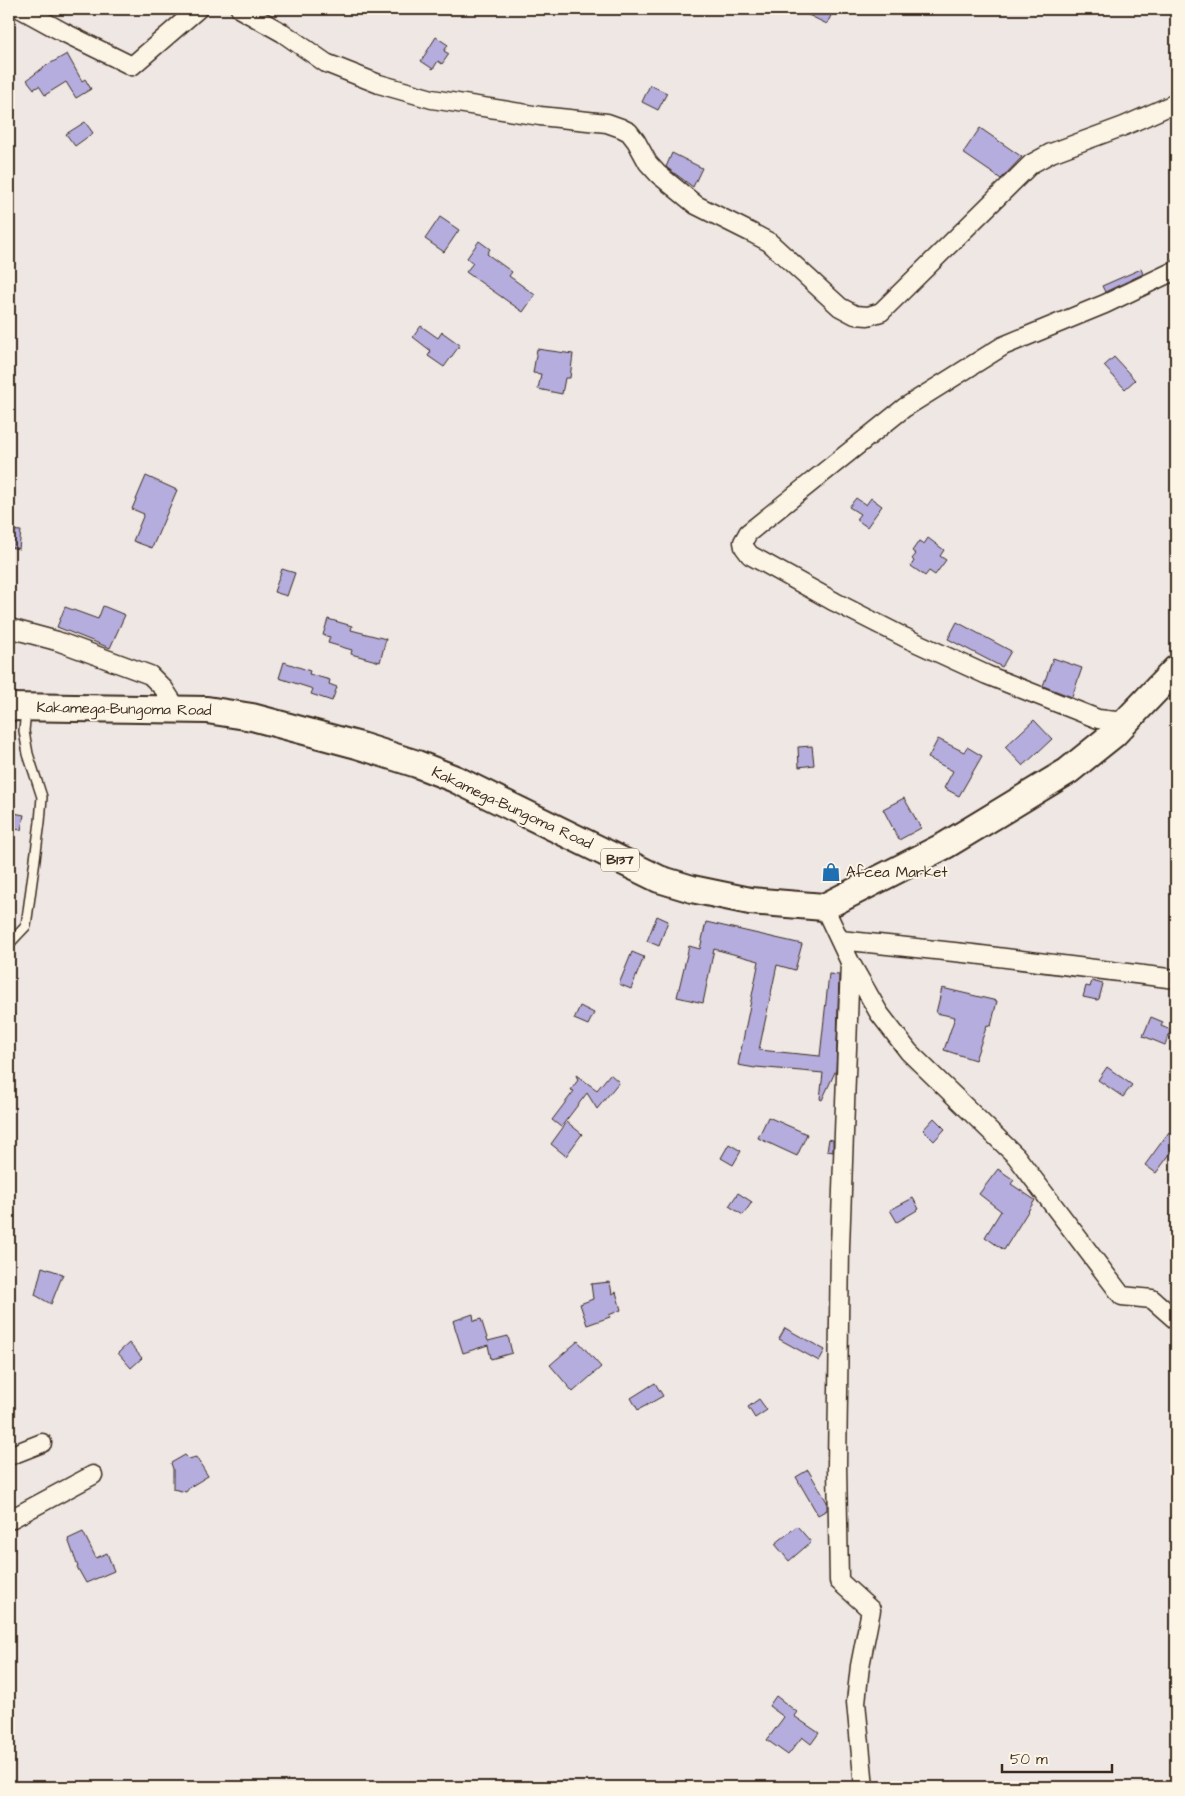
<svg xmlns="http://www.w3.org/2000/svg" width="1185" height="1796" viewBox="0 0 1185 1796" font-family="'Architects Daughter',sans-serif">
  <rect width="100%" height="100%" fill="#eee7e4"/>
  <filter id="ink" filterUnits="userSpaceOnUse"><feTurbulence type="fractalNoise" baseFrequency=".02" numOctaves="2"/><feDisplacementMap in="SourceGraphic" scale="10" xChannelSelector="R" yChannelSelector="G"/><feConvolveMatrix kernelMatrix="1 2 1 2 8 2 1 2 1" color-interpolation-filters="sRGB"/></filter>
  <g filter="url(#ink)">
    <path fill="#b5adde" stroke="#3b2a1e" d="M796,9H834L827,24Z
      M436,37L448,45L444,51L449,54L442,64L438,61L433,69L421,61Z
      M67,54L82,81L85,79L91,89L76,98L66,82L45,95L39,86L34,89L27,80L44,67Z
      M650,85L667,93L658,110L642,102Z
      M85,122L93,133L75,146L66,134Z
      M980,128L1022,157L1001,179L963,153Z
      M672,153L702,168L693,187L666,167Z
      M440,217L459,230L444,252L425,239Z
      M479,241L490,249L487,254L512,272L509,276L535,295L523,312L466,272L473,263L467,258Z
      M1141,269L1143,274L1105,292L1102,286Z
      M421,326L438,338L442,332L460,345L444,367L428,356L431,351L413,337Z
      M537,349L573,354L570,378H565L562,394L538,389L541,374L533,373Z
      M1114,357L1135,380L1125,389L1104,366Z
      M146,476L177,490L152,548L133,541L144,514L132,509Z
      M856,498L866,505L871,498L882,506L867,527L856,519L860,514L849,507Z
      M9,530L21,531L19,549L9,547Z
      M928,538L944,550L940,556L946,560L935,575L929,571L925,576L911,566L914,561L912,559L916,554L912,551L919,541L924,544Z
      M282,569L295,573L287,596L274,592Z
      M103,606L125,615L110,648L57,627L65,607L98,619Z
      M328,619L352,626L351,630L386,639L380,662L351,654L352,650L328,643L330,637L323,635Z
      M957,622L1011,651L1002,667L948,639Z
      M1053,658L1082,668L1072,697L1043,686Z
      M284,662L310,671L309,674L330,680L329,684L337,687L332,701L311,694L313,689L279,678Z
      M1034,720L1052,739L1023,766L1005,747Z
      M938,739L964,752L967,747L982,756L959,796L944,788L953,771L928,758Z
      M812,746L814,765L799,767L798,747Z
      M904,798L921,828L899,840L883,809Z
      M9,812L24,815L21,830L9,828Z
      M657,916L668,921L659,946L647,941Z
      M706,922L802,944L795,970L777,965L759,1050L820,1056L829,974L839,975L836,1070L822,1100L820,1099L823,1073L756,1067L755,1068L738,1065L759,961L714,949L703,1003L677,997L689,946L700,949Z
      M632,952L644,957L631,989L619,984Z
      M1092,981L1103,984L1099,999L1097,1000L1083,997L1086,986L1090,987Z
      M942,988L997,1001L991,1026L987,1025L975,1060L944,1050L955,1017L936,1013Z
      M580,1006L594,1013L588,1025L574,1019Z
      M1151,1017L1163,1022L1161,1026L1171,1030L1165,1045L1143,1036Z
      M1107,1067L1132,1085L1123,1097L1098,1080Z
      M610,1074L619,1082L597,1109L587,1093L561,1127L552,1120L574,1091L571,1090L578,1080L576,1075L597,1090Z
      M768,1117L807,1134L797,1156L758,1138Z
      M934,1118L945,1129L934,1141L923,1130Z
      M567,1122L582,1134L566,1156L551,1144Z
      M1169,1132L1176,1137V1146L1156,1173L1145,1165Z
      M829,1139L833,1140V1152L827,1151Z
      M729,1144L741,1151L733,1165L721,1158Z
      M998,1169L1014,1180L1011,1184L1035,1200L1004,1250L985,1237L1001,1211L979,1194Z
      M738,1193L752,1202L743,1215L729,1206Z
      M913,1198L919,1209L897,1222L890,1210Z
      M42,1267L63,1274L51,1304L35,1295Z
      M610,1282L612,1294L616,1292L621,1310L609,1315L610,1317L587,1325L580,1304L593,1299L591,1284Z
      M473,1314L474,1321L481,1319L488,1341L508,1336L512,1353L491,1359L488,1345L463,1353L453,1321Z
      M785,1328L825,1350L819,1361L779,1339Z
      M578,1341L601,1367L573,1392L550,1365Z
      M129,1343L142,1358L131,1368L118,1353Z
      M655,1383L663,1396L638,1410L631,1398Z
      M759,1399L767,1410L755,1418L748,1407Z
      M185,1455L189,1459L196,1457L208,1476L190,1487L186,1492L173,1489V1469L171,1463Z
      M808,1470L827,1502V1510L818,1515L796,1477Z
      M797,1526L811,1542L789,1561L775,1544Z
      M83,1532L96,1558L107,1553L114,1571L86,1583L77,1567H78L68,1539Z
      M776,1696L797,1712L794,1716L819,1733L811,1744L802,1737L788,1755L767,1740L784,1717L769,1706Z"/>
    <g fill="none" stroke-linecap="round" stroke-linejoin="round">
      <g stroke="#3b2a1e" stroke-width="12">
        <path id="lane" d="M9,944L26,926L40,822L42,797L28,754L24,731L26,710"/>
      </g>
      <g stroke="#3b2a1e" stroke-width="21">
        <path id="street" d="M21,9L63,32L132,66L198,9
          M240,9L283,33L326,63L379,84L432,99L540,116L607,123L621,128L629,132L636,141L648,163L658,174L696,205L752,233L769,242L840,307L855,315L868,316L881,312L1031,164L1051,153L1124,126L1176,103
          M9,628L57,641L150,675L164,689L177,709
          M1125,722L1098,719L987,675L904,637L835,602L750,555L744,547L743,542L748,533L904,408L1003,346L1105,304L1176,270
          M824,907L850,962L879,1013L909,1052L1016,1156L1122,1296L1152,1299L1176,1320
          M840,940L973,954L1176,979
          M850,962L840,1247L837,1465L839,1581L871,1610L860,1666L856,1702L864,1787
          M9,1456L42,1443
          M9,1520L93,1475"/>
      </g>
      <g stroke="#3b2a1e" stroke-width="30">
        <path id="primary" d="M9,707L207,710L252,717L357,745L417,764L455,779L659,879L692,889L750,901L824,907L946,845L1068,771L1114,734L1176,669"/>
      </g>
      <use href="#lane" stroke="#fcf5e5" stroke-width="9"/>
      <use href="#street" stroke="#fcf5e5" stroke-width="18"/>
      <use href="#primary" stroke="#fcf5e5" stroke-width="26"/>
    </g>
  </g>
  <defs>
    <g id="shop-bare" transform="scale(1.5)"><path d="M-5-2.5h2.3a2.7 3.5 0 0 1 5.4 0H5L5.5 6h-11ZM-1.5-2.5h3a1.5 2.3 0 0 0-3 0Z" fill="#1f6fb2" stroke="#fcf5e5" stroke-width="2.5" paint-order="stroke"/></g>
  </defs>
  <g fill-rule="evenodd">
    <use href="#shop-bare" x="831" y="872"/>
  </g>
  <g text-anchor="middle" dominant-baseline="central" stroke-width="4" stroke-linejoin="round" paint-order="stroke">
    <rect fill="#fcf5e5" stroke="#75675a" stroke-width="1" x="601" y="848.5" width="38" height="23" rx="4"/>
    <g font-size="14" font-weight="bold" fill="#3b2a1e">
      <text x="620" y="860">B137</text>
    </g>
    <g font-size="15" fill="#3b2a1e" stroke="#fcf5e5">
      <text transform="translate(124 709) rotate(1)">Kakamega-Bungoma Road</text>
      <text transform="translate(512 808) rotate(25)">Kakamega-Bungoma Road</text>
    </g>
    <g font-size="15" fill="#3b2a1e" stroke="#fcf5e5" text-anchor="start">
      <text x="846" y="872">Afcea Market</text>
    </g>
  </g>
  <rect width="1185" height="1796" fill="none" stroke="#fcf5e5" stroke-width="30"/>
  <rect x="15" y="15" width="1155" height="1766" fill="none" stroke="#3b2a1e" stroke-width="2" filter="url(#ink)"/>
  <path d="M1002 1764v8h110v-8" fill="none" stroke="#3b2a1e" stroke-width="2.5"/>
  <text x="1010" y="1764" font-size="15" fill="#3b2a1e" stroke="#fcf5e5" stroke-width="4" paint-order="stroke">50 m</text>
</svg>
